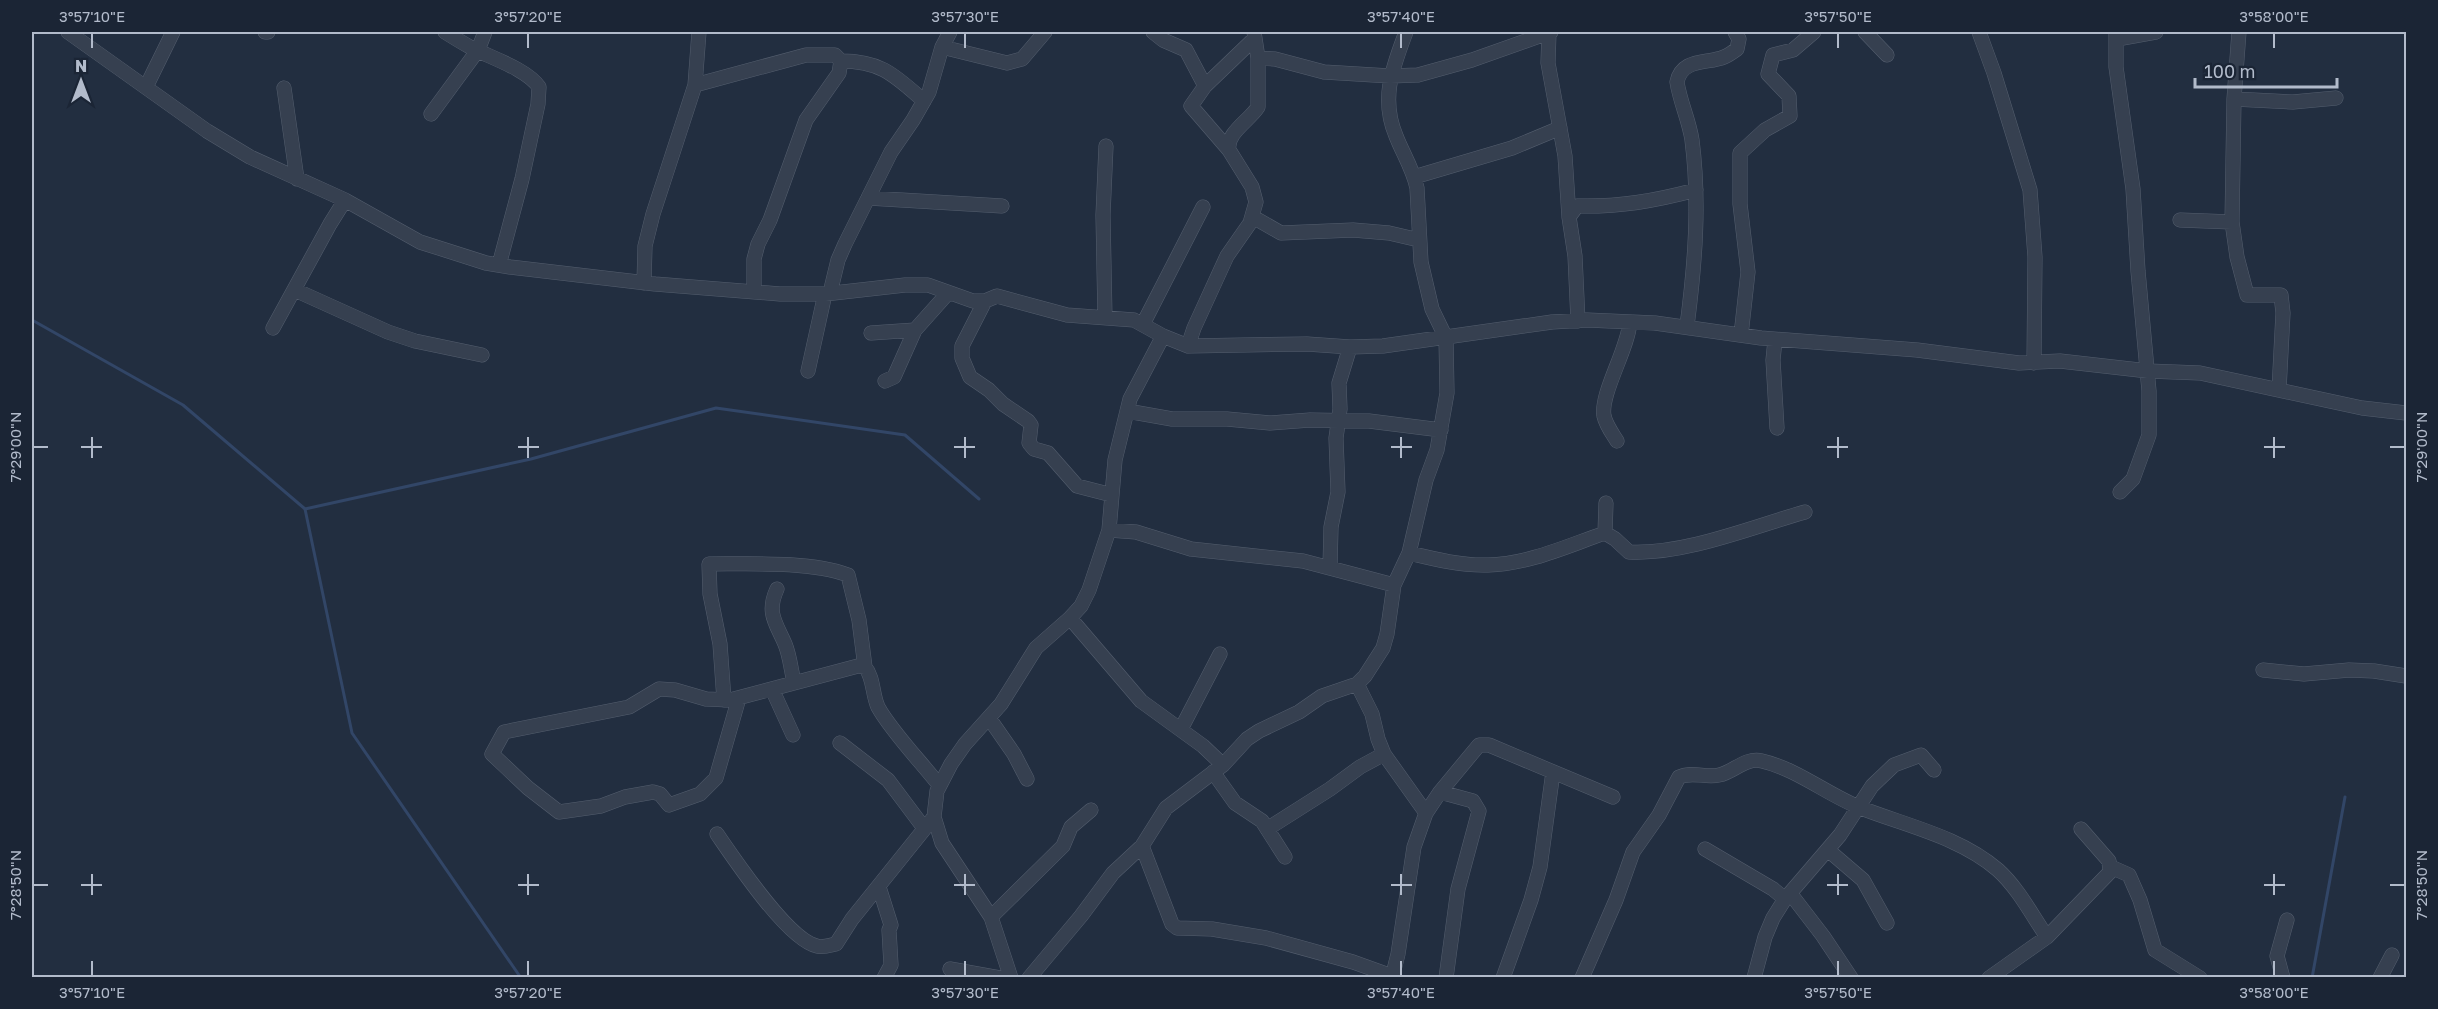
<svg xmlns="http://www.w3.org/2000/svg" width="2438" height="1009" viewBox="0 0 2438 1009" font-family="'Golos Text',sans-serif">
  <rect width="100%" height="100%" fill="#222e40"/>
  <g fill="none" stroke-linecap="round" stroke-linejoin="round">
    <path stroke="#324667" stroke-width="3" d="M32,320L183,405L305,509L352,733L521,978
      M305,509L531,459L716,408L905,435L979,499
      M2312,978L2345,797"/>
    <g stroke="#545e6e" stroke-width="15">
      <path id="minor" d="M68,32L207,131L250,157L345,200L420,242L486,263L510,267L655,284L780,294H825L905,285H928L973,301H985L997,296L1067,315L1134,320L1163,336L1188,346L1307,344L1350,347L1383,346L1552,322L1587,320L1655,323L1761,338L1917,350L2019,363L2060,361L2148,371L2200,373L2362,408L2406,413
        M265,32H268
        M445,32C453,37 461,42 470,47C489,57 527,69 539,87L538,104L522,179L499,265
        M1153,32L1163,40L1186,50L1205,86
        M1549,32L1548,63L1565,156L1569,217
        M1865,32L1887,55
        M1979,32L1994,73L2030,190L2035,257L2034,363
        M2116,32V67L2133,189L2138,271L2149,391V435L2133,479L2120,492
        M2239,32L2234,99L2232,222L2237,257L2247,295H2281L2283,313L2279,390
        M2117,39L2156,32
        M942,47L1007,63L1022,59L1045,32
        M1258,58L1275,59L1324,72L1390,76L1418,75L1472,60L1551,32
        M841,61C882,61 895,76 924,101
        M695,85L806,55H835L841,61L839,73L806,120L770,220L758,244L754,259V292
        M146,87L173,32
        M284,88L297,179
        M2234,99L2293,102L2336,98
        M431,114L478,50L485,32
        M1229,150L1191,106L1205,86L1254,39
        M1414,177L1512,148L1560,128
        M868,198L1002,206
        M1253,217L1281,233L1353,230L1389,233L1419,240
        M2180,220L2232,222
        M644,283L645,246L653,214L695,85L699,32
        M295,290L388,332L415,341L482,355
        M830,293L838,260L845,244L891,152L913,120L929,92L942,47L950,32
        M985,301L962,346V358L970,377L989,390L1003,404L1028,421L1031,425L1029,443L1034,449L1048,453L1077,486L1112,495
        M1105,318L1103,215L1106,146
        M1578,321L1575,256L1569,217L1577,206C1620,207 1654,201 1696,190
        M1143,324L1203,207
        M1687,326C1695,264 1700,203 1692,140C1689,120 1680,102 1677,82C1682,58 1707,64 1724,57C1729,55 1733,52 1737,49L1739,39L1735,32
        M273,328L330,224L345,200
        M871,333L915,330L948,293
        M1741,335L1748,272L1740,204V153L1765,130L1790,116L1789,96L1768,74L1773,55L1793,50L1814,32
        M1775,340L1773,360L1777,428
        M1188,346L1194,328L1227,256L1250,223L1256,202L1252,187L1229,150C1226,133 1249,121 1258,107V58L1254,32
        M808,371L825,294
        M885,381L894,377L915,330
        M1127,411L1172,419H1227L1270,423L1310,420L1369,421L1441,430
        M1617,441C1612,433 1606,425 1604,416C1600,394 1628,349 1630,322
        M1109,530L1136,532L1191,549L1303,561L1394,585
        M1605,533L1615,539L1629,552C1684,555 1752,527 1805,512
        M1409,553C1434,559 1462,566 1488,565C1529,564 1567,546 1605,533L1606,503
        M1330,567L1331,527L1338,492L1336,438L1340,409L1339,383L1350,347
        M777,589C766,613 776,623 785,644C790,656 791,670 794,682
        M1070,618L1141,701L1203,746L1223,765
        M2263,670L2304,674L2349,670L2374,671L2406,676
        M1357,684L1372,714L1378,739L1384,754L1426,813
        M772,689L793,735
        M739,698L716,778L700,794L669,805L660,794L653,792L625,797L601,806L559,812L528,788L492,754L504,732L629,707L659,689L675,690L706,699L730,700L858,666L865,667C874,678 872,694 878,707C891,731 922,763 939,785
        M724,700L720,644L710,594L709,564C750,564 809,561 848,575L859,620L865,667
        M989,718L1014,754L1027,779
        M1181,729L1220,654
        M840,743L888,780L924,828
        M1213,772L1235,803L1262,821L1285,857
        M1440,792L1473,801L1479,811L1458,889L1446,978
        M1267,829L1330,789L1360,767L1384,754
        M717,834C735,860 788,940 817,946C822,948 831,945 836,944L852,919L934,817
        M1142,846L1172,924L1177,928L1212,929L1266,938L1353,962L1392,976
        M1705,849L1773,889L1785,899
        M1828,850L1863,880L1887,923
        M2111,867L2129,875L2140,900L2155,950L2200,978
        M879,887L891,925L889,930L891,965L884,978
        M1790,893L1823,936L1851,978
        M991,917L1063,846L1071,827L1091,810
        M950,969L1000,978
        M1011,978L991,917L942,843L934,817L937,791L951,764L965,744L1001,704L1036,648L1070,618L1081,606L1089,590L1109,530L1115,460L1130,399L1163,336
        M1029,978L1081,916L1113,873L1142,846L1166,808L1223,765L1247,739L1259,731L1299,712L1322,696L1357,684L1365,676L1383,648L1387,634L1394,585L1409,553L1426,480L1437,450L1447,393L1446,338L1432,309L1421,262L1417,188C1413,169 1403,154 1396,136C1380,98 1393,67 1406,32
        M1392,978L1398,954L1414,847L1426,813L1440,792L1479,745H1489L1613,797
        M1503,978L1531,900L1540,867L1553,772
        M1582,978L1616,900L1633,852L1659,815L1679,777C1692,771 1705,778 1719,775C1734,772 1745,757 1762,761C1797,769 1828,795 1861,808C1907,826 1960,837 1998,870C2018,888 2032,915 2047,937
        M1754,978L1765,937L1773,918L1785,899L1840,835L1872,786L1894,765L1921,755L1934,770
        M1989,978L2047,937L2110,872L2109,861L2081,829
        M2283,978L2277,956L2287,920
        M2380,978L2392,955"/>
    </g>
    <use href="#minor" stroke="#364050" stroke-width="14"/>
  </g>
  <path fill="none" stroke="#b2bbcb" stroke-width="2" d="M92,33V48M528,33V48M965,33V48M1401,33V48M1838,33V48M2274,33V48M92,437V458M528,437V458M965,437V458M1401,437V458M1838,437V458M2274,437V458M33,447H48M81,447H102M518,447H539M954,447H975M1391,447H1412M1827,447H1848M2264,447H2285M2390,447H2405M92,874V895M528,874V895M965,874V895M1401,874V895M1838,874V895M2274,874V895M33,885H48M81,885H102M518,885H539M954,885H975M1391,885H1412M1827,885H1848M2264,885H2285M2390,885H2405M92,961V976M528,961V976M965,961V976M1401,961V976M1838,961V976M2274,961V976"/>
  <rect width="2438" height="1009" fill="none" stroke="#1b2535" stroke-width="66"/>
  <g transform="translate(81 81)" stroke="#1b2535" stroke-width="4.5" paint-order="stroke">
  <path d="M0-4.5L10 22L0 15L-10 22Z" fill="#b2bbcb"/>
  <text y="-9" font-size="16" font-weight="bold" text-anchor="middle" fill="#b2bbcb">N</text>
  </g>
  <path d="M2195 78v9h142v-9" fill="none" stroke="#b2bbcb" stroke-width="3"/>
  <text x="2204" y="78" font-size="18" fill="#b2bbcb" stroke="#1b2535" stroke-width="4.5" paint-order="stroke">100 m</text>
  <rect x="33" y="33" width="2372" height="943" fill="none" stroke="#b2bbcb" stroke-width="2"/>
  <g font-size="15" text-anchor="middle" fill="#b2bbcb">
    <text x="92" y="22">3°57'10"E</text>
    <text x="528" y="22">3°57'20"E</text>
    <text x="965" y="22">3°57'30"E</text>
    <text x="1401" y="22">3°57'40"E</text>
    <text x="1838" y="22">3°57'50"E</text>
    <text x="2274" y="22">3°58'00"E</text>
    <text transform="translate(16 447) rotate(-90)" y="5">7°29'00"N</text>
    <text transform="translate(2422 447) rotate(-90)" y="5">7°29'00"N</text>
    <text transform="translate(16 885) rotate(-90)" y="5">7°28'50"N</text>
    <text transform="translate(2422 885) rotate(-90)" y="5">7°28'50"N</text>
    <text x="92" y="998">3°57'10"E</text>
    <text x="528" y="998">3°57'20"E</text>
    <text x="965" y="998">3°57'30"E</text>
    <text x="1401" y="998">3°57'40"E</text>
    <text x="1838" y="998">3°57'50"E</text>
    <text x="2274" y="998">3°58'00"E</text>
  </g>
</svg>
